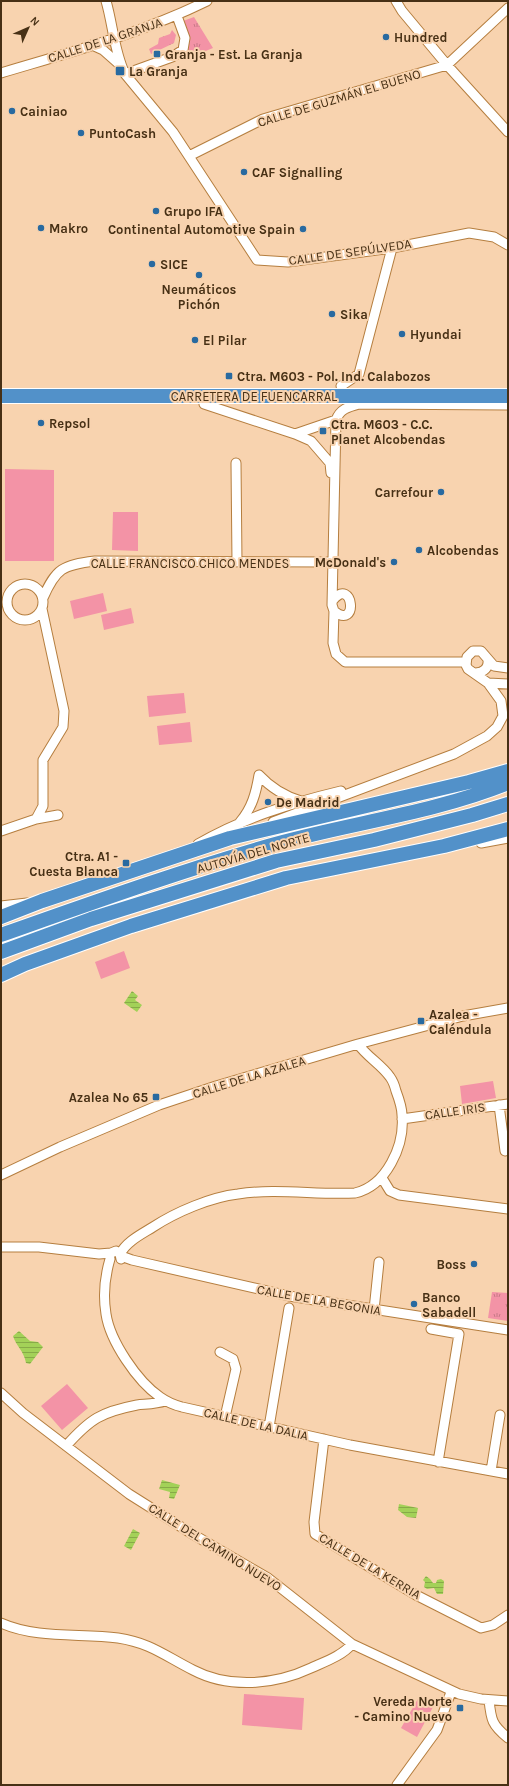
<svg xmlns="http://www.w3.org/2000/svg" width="509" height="1786" viewBox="0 0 509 1786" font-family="Karla,sans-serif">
  <defs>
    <pattern id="park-tufts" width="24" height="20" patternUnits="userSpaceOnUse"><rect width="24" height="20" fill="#f393a6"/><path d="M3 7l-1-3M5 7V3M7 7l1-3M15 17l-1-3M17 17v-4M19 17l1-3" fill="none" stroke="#c77886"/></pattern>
    <pattern id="water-rules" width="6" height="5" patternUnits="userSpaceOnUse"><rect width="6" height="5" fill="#a3d158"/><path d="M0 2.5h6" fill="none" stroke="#87aa48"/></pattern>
  </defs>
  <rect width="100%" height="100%" fill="#f8d3af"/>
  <path fill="url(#park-tufts)" d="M194,17L213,48L181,61V59C193,46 189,36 183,21Z
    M172,30L176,35L174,43L151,54L149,49L158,44L159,38L170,34Z
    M492,1292L508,1293V1321L488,1318Z"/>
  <path fill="#f393a6" d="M5,469L54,470V561H5Z
    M113,512H138V551L112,550Z
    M103,593L107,611L74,619L70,601Z
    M131,608L134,623L104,630L101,615Z
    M184,693L186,713L149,717L147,696Z
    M190,722L192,742L159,745L157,726Z
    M124,951L130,968L101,979L95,962Z
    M493,1081L496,1098L462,1104L460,1086Z
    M67,1384L88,1408L62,1430L41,1406Z
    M244,1694L304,1698L302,1730L242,1725Z
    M419,1697L434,1705L417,1737L401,1728Z"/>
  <path fill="url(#water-rules)" d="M132,991L138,996L135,1000L142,1005L137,1012L124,1003Z
    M19,1331L30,1341L38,1342L43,1347L30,1364L26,1363C24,1351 16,1346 13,1336Z
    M162,1480L180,1485L174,1499L169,1498L170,1492L159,1489Z
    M399,1504L418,1508L416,1518L407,1517L398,1510Z
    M133,1529L140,1533L131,1550L124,1546Z
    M426,1576L430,1579L433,1583H436L437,1580L441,1579L444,1581L443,1594H437L434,1588L427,1589L424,1587L425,1582L423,1580Z"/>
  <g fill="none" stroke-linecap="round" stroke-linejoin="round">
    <g stroke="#b57e3f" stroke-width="11">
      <path id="minor" d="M106,1C113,25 114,51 125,74L173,132L257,260L288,262L392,248L469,233L494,237L508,245
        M396,1L402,11L447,65L508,132
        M92,45L103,50L120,65
        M1,73C71,52 142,33 207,1
        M125,74L172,57L183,50L185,38L177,16
        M189,156L263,119L447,65L508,8
        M341,386L359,374L392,248
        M204,404L295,434L311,441L330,463L331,473
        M295,434L336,420
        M236,463L237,562
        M7 602a18 18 0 1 1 36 0a18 18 0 1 1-36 0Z
        M43,598C56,568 63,565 95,561L334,562
        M333,600C353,576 359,631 334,611
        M466,662H345L336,654L333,643L334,611L332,605L336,420C340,409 348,407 359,404L508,405
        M476,673C484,672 489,668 488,660
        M488,683L508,684
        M36,819L58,815
        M240,822C252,808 256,793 259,775C271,788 284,796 301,801
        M273,822L454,754L487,736L497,727L503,716L501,701L488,683L468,669L466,665L467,657L473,651H481L494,666L508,668
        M1,831L36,819L43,806V760L63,727L64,711L42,609
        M481,843L508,838
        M198,844C243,818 291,803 341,791
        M1,906L27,903
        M499,1105L505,1151
        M402,1119L508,1104
        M1,1175L60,1147L159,1105L216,1086L358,1044L463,1016L508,1008
        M382,1178L390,1191L399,1195L508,1209
        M1,1247H39L99,1254L111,1253L116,1251L120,1254L121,1259
        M120,1254C127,1241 142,1234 153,1227C176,1212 211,1197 238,1194C277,1188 316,1195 355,1193C386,1186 405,1146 402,1115C402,1107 399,1099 396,1091C395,1087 393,1081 390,1077C381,1064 367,1057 358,1044
        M121,1256L132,1260L289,1296L508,1330
        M110,1259C105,1276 103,1296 106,1314C110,1341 137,1381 160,1397C167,1402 174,1405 182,1407L350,1445L508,1474
        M374,1310L379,1262
        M431,1329L459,1334L438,1462
        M220,1352L233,1359L236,1369L225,1417
        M1,1393L23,1413L129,1494L194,1535L268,1578L352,1644L459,1694L481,1699L508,1701
        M269,1427L289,1308
        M324,1439L314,1522L315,1534L416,1595L481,1628L493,1625L508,1615
        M66,1446C90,1419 101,1412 137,1405C146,1404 156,1404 165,1401
        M491,1471L500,1415
        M1,1623C37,1639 80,1633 118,1638C151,1643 165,1656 193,1670C229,1689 275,1685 311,1668C324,1662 342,1656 352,1644
        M489,1700C491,1720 492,1725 508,1738
        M397,1785L437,1730L451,1692"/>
    </g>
    <g stroke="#fff" stroke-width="16">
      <path id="highway" d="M1,396H508
        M1,917L42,901L230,838L469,782L508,771
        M1,935C89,904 178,872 268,846C348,823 431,814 508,783
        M1,952L91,919L276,861L374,840L472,815L508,804
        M1,975L25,964L131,926L286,878L444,846L508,829"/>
    </g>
    <use href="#minor" stroke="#fff" stroke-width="9"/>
    <use href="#highway" stroke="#5291c9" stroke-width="14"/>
  </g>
  <g fill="#296aa0" stroke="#f8d3af" stroke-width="1.5">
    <circle cx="386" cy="37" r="4"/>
    <rect x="153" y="50" width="8" height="8" rx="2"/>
    <rect x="115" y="66" width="10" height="10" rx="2"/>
    <circle cx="12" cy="111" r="4"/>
    <circle cx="81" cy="133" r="4"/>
    <circle cx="244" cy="172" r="4"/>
    <circle cx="156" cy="211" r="4"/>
    <circle cx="41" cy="228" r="4"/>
    <circle cx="303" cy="229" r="4"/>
    <circle cx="152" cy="264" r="4"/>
    <circle cx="199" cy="275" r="4"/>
    <circle cx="332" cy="314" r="4"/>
    <circle cx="402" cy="334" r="4"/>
    <circle cx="195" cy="340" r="4"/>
    <rect x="225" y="372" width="8" height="8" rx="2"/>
    <circle cx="41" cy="423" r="4"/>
    <rect x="319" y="427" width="8" height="8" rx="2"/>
    <circle cx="441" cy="492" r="4"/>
    <circle cx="419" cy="550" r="4"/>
    <circle cx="394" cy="562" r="4"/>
    <circle cx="268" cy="802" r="4"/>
    <rect x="122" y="859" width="8" height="8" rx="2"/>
    <rect x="417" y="1017" width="8" height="8" rx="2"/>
    <rect x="152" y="1093" width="8" height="8" rx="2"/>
    <circle cx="474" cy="1264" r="4"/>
    <circle cx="414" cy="1304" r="4"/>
    <rect x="456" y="1704" width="8" height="8" rx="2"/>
  </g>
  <g text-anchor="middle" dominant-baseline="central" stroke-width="4" stroke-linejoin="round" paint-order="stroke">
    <g font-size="13" font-weight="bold" fill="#473015" stroke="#f8d3af" text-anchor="start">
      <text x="394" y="37">Hundred</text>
      <text x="165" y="54">Granja - Est. La Granja</text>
      <text x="129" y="71">La Granja</text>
      <text x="20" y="111">Cainiao</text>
      <text x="89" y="133">PuntoCash</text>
      <text x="252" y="172">CAF Signalling</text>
      <text x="164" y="211">Grupo IFA</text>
      <text x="49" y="228">Makro</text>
      <text x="295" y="229" text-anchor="end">Continental Automotive Spain</text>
      <text x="160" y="264">SICE</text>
      <text x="199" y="289" text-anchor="middle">Neumáticos<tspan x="199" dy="15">Pichón</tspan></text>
      <text x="340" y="314">Sika</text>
      <text x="410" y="334">Hyundai</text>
      <text x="203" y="340">El Pilar</text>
      <text x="237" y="376">Ctra. M603 - Pol. Ind. Calabozos</text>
      <text x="49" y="423">Repsol</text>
      <text x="331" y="424">Ctra. M603 - C.C.<tspan x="331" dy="15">Planet Alcobendas</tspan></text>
      <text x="433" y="492" text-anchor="end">Carrefour</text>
      <text x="427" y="550">Alcobendas</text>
      <text x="386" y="562" text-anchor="end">McDonald's</text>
      <text x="276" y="802">De Madrid</text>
      <text x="118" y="856" text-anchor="end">Ctra. A1 -<tspan x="118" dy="15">Cuesta Blanca</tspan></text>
      <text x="429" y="1014">Azalea -<tspan x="429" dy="15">Caléndula</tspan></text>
      <text x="148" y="1097" text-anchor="end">Azalea Nº 65</text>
      <text x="466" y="1264" text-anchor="end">Boss</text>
      <text x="422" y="1297">Banco<tspan x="422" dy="15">Sabadell</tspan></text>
      <text x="452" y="1701" text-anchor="end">Vereda Norte<tspan x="452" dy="15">- Camino Nuevo</tspan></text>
    </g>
    <g font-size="13" fill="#473015" stroke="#f8d3af">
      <text transform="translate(105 40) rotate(-18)">CALLE DE LA GRANJA</text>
      <text transform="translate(339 98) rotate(-17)">CALLE DE GUZMÁN EL BUENO</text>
      <text transform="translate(350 252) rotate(-8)">CALLE DE SEPÚLVEDA</text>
      <text x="254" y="396">CARRETERA DE FUENCARRAL</text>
      <text x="190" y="563">CALLE FRANCISCO CHICO MENDES</text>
      <text transform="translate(253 853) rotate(-16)">AUTOVÍA DEL NORTE</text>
      <text transform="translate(249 1077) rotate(-17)">CALLE DE LA AZALEA</text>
      <text transform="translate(455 1111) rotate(-8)">CALLE IRIS</text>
      <text transform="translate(319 1300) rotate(10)">CALLE DE LA BEGONIA</text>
      <text transform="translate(256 1424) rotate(13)">CALLE DE LA DALIA</text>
      <text transform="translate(215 1547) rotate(32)">CALLE DEL CAMINO NUEVO</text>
      <text transform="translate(370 1566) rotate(31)">CALLE DE LA KERRIA</text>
    </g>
  </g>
  <rect width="509" height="1786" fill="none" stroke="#473015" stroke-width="4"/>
  <g transform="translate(28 28) rotate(45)" stroke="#f8d3af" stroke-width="3" paint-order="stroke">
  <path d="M0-3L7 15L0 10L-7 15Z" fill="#473015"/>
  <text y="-6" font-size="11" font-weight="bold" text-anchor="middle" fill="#473015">N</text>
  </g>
</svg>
